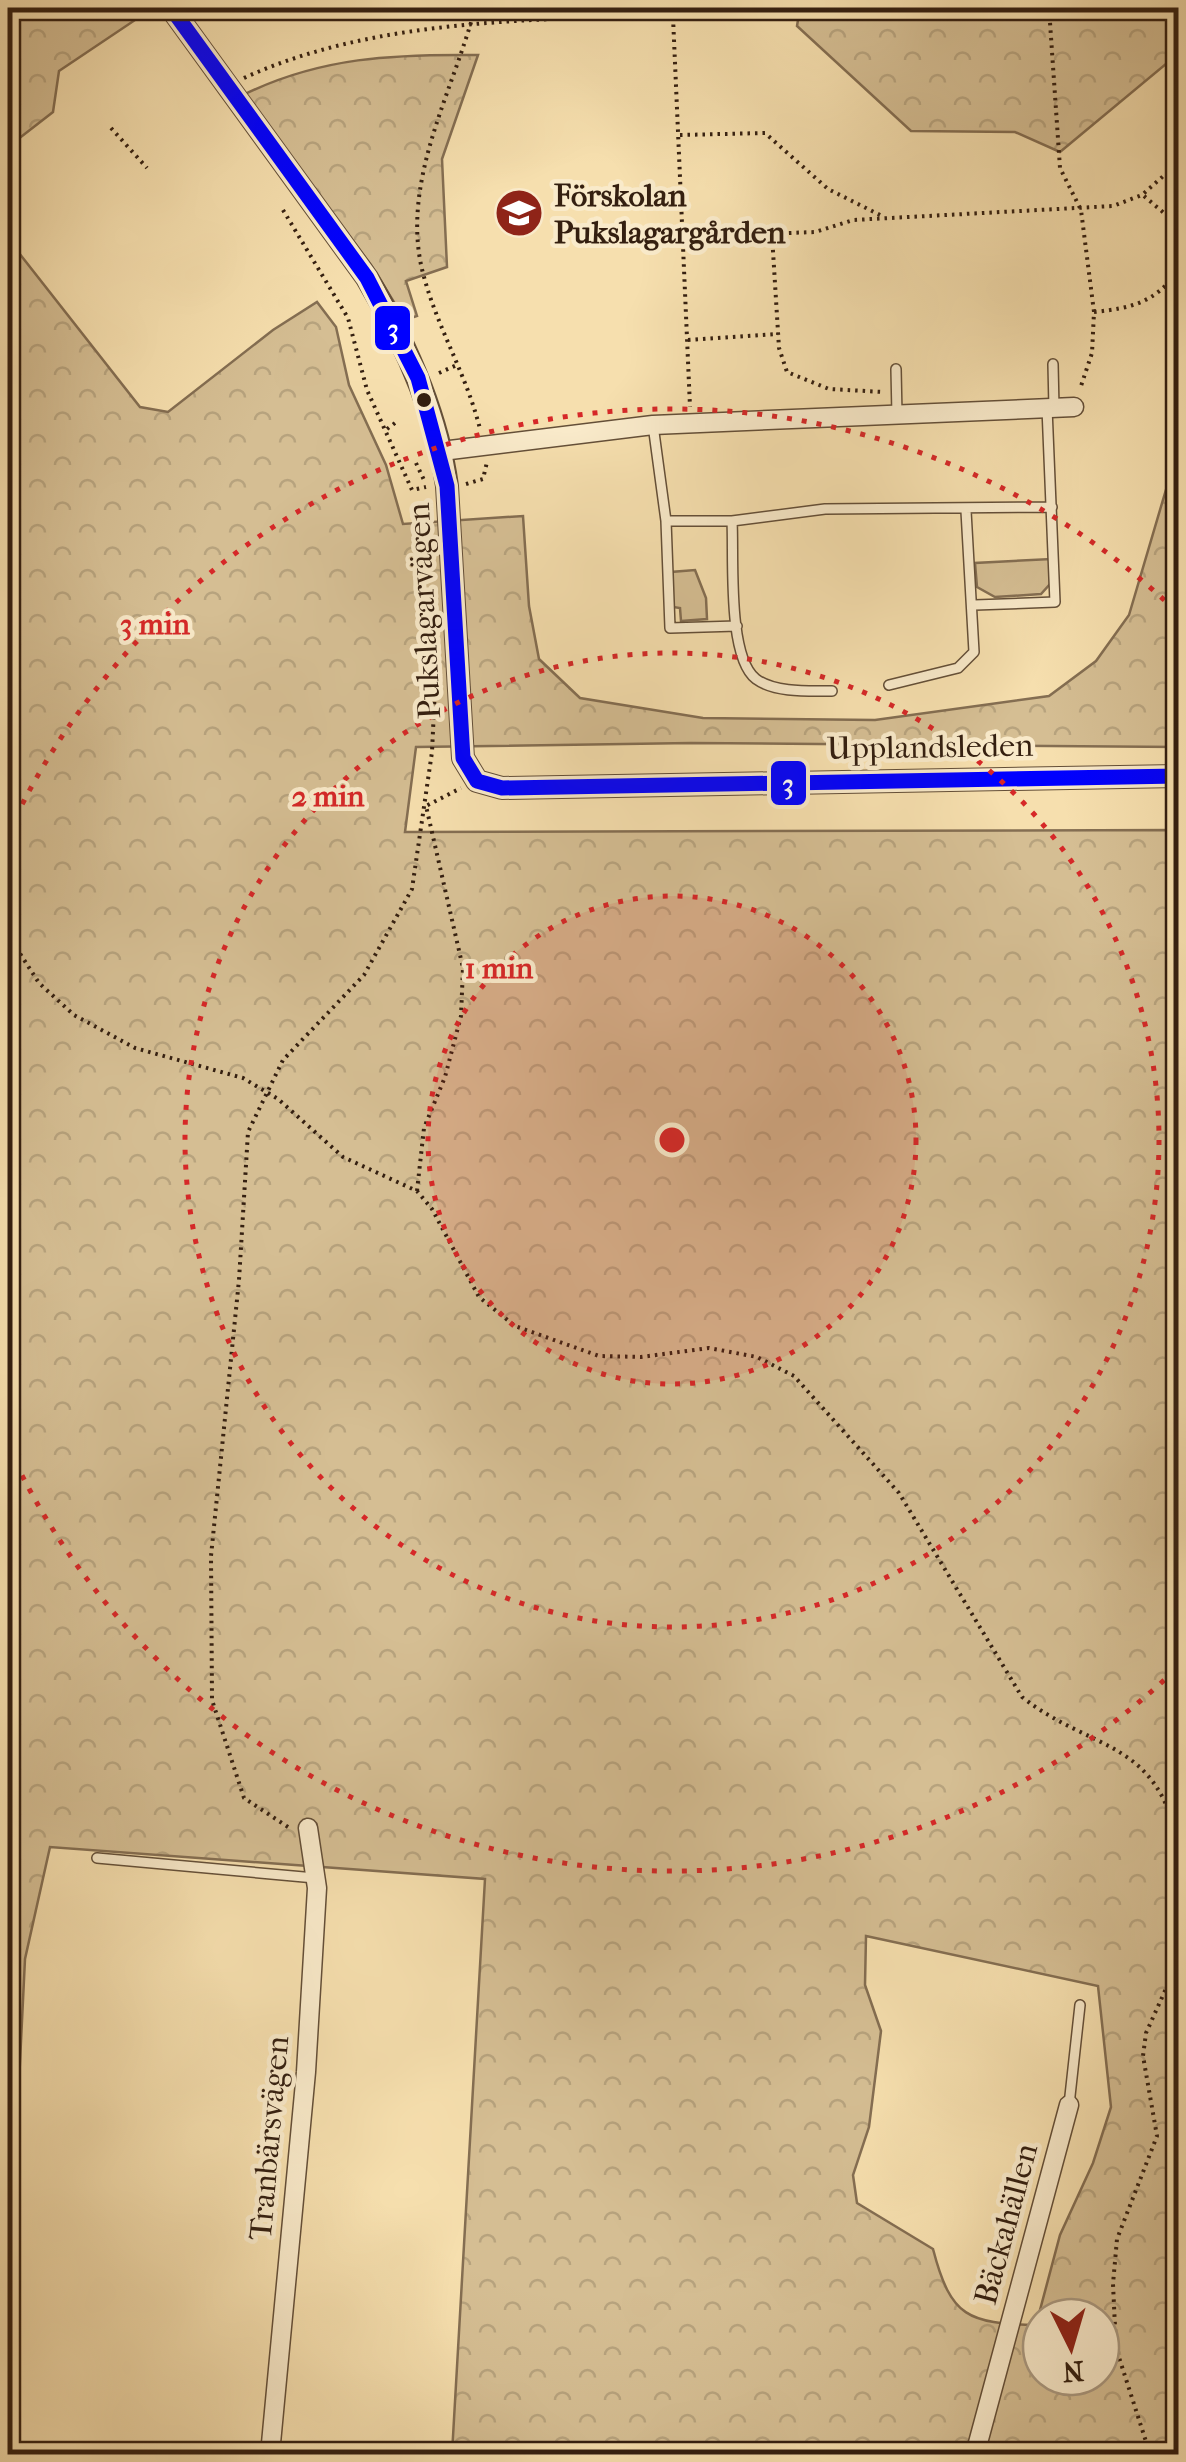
<svg xmlns="http://www.w3.org/2000/svg" width="1186" height="2462" viewBox="0 0 1186 2462" font-family="'IM FELL French Canon',serif">
  <defs>
    <pattern id="forest-crowns" width="20" height="18" patternUnits="userSpaceOnUse" patternTransform="scale(2.5)"><rect width="20" height="18" fill="#d5be93"/><path d="M2 6a3 3 0 1 1 6 0M12 15a3 3 0 1 1 6 0" fill="none" stroke="#b7a37e"/></pattern>
  </defs>
  <rect width="100%" height="100%" fill="#f6dfae"/>
  <filter id="stains"><feTurbulence type="fractalNoise" baseFrequency=".002" numOctaves="4"/><feColorMatrix values="0 0 0 0 .2 0 0 0 0 .09 0 0 0 0 .02 0 0 0 .5 -.17"/></filter>
  <radialGradient id="worn" r=".72"><stop offset=".6" stop-color="#630" stop-opacity="0"/><stop offset="1" stop-color="#630" stop-opacity=".3"/></radialGradient>
  <path fill="url(#forest-crowns)" stroke="#846e52" stroke-width="2.5" fill-rule="evenodd" d="M8,8H140L144,14L59,71L53,112L8,147Z
    M800,8H1178V54L1060,152L1015,132L911,131L797,26Z
    M478,55L442,159L447,267L406,281L417,316L405,320L371,265L243,95C320,57 394,54 478,55Z
    M8,239L140,407L168,412L273,330L317,302L336,327L349,385L386,465L403,524L523,516L529,606L539,659L580,698L703,718L875,720L1049,696L1096,661L1129,615L1178,449V747L691,743L416,747L405,832L1178,830V2454H452L485,1879L50,1847L25,1959L8,2309ZM866,1936L1098,1986L1111,2107L1093,2163L1060,2235L1036,2325C968,2323 951,2318 933,2249L857,2203L853,2175L869,2127L881,2031L865,1985ZM1041,2317H1101V2377H1041Z"/>
  <path fill="#d5be93" stroke="#846e52" stroke-width="2.5" d="M1051,559L1050,584L1041,594L995,597L977,587L975,563Z
    M695,570L706,598L707,619L681,621L680,608L673,607L671,572Z"/>
  <g fill="none" stroke-linecap="round" stroke-linejoin="round">
    <g stroke="#644f38" stroke-width="12">
      <path id="service" d="M1053,364L1054,408
        M896,369L897,415
        M653,425L666,521L670,628L737,626
        M666,521H732L825,509L1052,507
        M732,521C734,556 727,657 756,679C775,693 809,691 832,691
        M975,605L1055,602L1047,408
        M889,685L958,668L974,652L966,511
        M97,1858L315,1878
        M1069,2105L1080,2005"/>
    </g>
    <g stroke="#644f38" stroke-width="21">
      <path id="minor" d="M442,451L653,425L1074,407
        M270,2454L306,2072L317,1888L308,1828
        M975,2454L1069,2105"/>
    </g>
    <g stroke="#644f38" stroke-width="24">
      <path id="tertiary" d="M171,8L367,278C405,342 437,412 447,486L463,758L477,781L502,788L1178,776"/>
    </g>
    <path stroke="#341f10" stroke-width="4" stroke-dasharray="2.5 5" stroke-linecap="butt" d="M475,8C453,93 398,185 424,277C438,329 467,376 480,429
      M1049,8L1060,168L1081,210L1094,312L1092,353L1080,389
      M673,17L690,407
      M244,78C410,2 621,25 800,8
      M111,128L147,168
      M680,135L765,133L828,189L882,216
      M1144,196L1178,225
      M283,210L348,318L367,390L412,490L426,487
      M772,235L779,348L787,372L829,389L884,392
      M684,237L815,232L853,220L1113,206L1142,195L1178,163
      M1094,312C1132,308 1153,303 1178,272
      M688,340L778,334
      M439,373L459,364
      M387,429L399,420
      M416,463L424,480
      M466,484L483,479L487,462
      M8,935L39,983L74,1015L135,1048L243,1078L278,1099L343,1157L417,1191L432,1209L479,1297L515,1326L599,1356L641,1357L709,1348L757,1357L794,1376L899,1493L1022,1697C1092,1752 1156,1738 1178,1843
      M417,1191L424,1128L445,1077L461,1016L463,968L426,806L461,788
      M288,1827L244,1798L212,1700L211,1556L239,1280L248,1132L283,1060L364,975L412,889L432,752L436,667
      M1150,2454L1116,2348L1113,2284L1117,2239L1157,2136L1143,2056L1146,2033L1173,1973L1178,1898"/>
    <use href="#service" stroke="#f9eaca" stroke-width="9"/>
    <use href="#minor" stroke="#f9eaca" stroke-width="18"/>
    <use href="#tertiary" stroke="#f9eaca" stroke-width="20"/>
    <g stroke="#f9eaca" stroke-width="22">
      <path id="bus-1" d="M171,8L367,278L418,378L447,486L463,758L477,781L502,788L1178,776"/>
    </g>
    <use href="#bus-1" stroke="#00f" stroke-width="15"/>
  </g>
  <circle cx="672" cy="1140" r="244" fill="#d62828" fill-opacity=".12"/>
  <g fill="none" stroke="#d62828" stroke-width="5" stroke-dasharray="5 10">
    <circle cx="672" cy="1140" r="244"/>
    <circle cx="672" cy="1140" r="487"/>
    <path d="M1175 1670A731 731 0 0 1 9 1449M9 831A731 731 0 0 1 1175 610"/>
  </g>
  <defs>
    <g id="school-disc" transform="scale(2.5)"><circle r="9.5" fill="#8f2418" stroke="#f9eaca"/><path d="M0-5L7-2L0 1L-7-2ZM-4 1L0 2.5L4 1V4Q0 6-4 4Z" fill="#fff"/></g>
  </defs>
  <g fill-rule="evenodd">
    <use href="#school-disc" x="519" y="213"/>
  </g>
  <circle fill="#341f10" stroke="#f9eaca" stroke-width="4" cx="424" cy="400" r="9"/>
  <g text-anchor="middle" dominant-baseline="central" stroke-width="9" stroke-linejoin="round" paint-order="stroke">
    <g font-size="32" font-weight="bold" fill="#341f10" stroke="#f9eaca" text-anchor="start">
      <text x="554" y="195">Förskolan<tspan x="554" dy="37">Pukslagargården</tspan></text>
    </g>
    <g font-size="32" fill="#341f10" stroke="#f9eaca">
      <text transform="translate(424 611) rotate(-93)">Pukslagarvägen</text>
      <text transform="translate(930 747) rotate(-1)">Upplandsleden</text>
      <text transform="translate(269 2138) rotate(-85)">Tranbärsvägen</text>
      <text transform="translate(1006 2224) rotate(-75)">Bäckahällen</text>
    </g>
  </g>
  <circle cx="672" cy="1140" r="15" fill="#d62828" stroke="#f9eaca" stroke-width="5"/>
  <g font-size="30" text-anchor="middle" font-weight="bold" fill="#d62828" stroke="#f9eaca" stroke-width="9" stroke-linejoin="round" paint-order="stroke">
    <text x="155" y="634">3 min</text>
    <text x="328" y="806">2 min</text>
    <text x="499" y="978">1 min</text>
  </g>
  <g stroke="#f9eaca" stroke-width="4">
    <rect x="373" y="304" width="39" height="48" rx="10" fill="#00f"/>
    <rect x="769" y="759" width="39" height="48" rx="10" fill="#00f"/>
  </g>
  <g font-size="28" text-anchor="middle" font-weight="bold" fill="#fff">
    <text x="393" y="338">3</text>
    <text x="788" y="793">3</text>
  </g>
  <rect width="1186" height="2462" fill="none" stroke="#f6dfae" stroke-width="40"/>
  <rect x="10" y="10" width="1166" height="2442" fill="none" stroke="#341f10" stroke-width="5"/>
  <rect x="20" y="20" width="1146" height="2422" fill="none" stroke="#341f10" stroke-width="2.5"/>
  <g transform="translate(1071 2347) rotate(175)"><circle r="48" fill="#f9eaca" stroke="#aa9980" stroke-width="2.5"/>
  <path d="M0-8L18 38L0 25L-18 38Z" fill="#8f2418"/>
  <text y="-15" font-size="28" font-weight="bold" text-anchor="middle" fill="#341f10">N</text>
  </g>
  <rect width="100%" height="100%" filter="url(#stains)"/>
  <rect width="100%" height="100%" fill="url(#worn)"/>
</svg>
